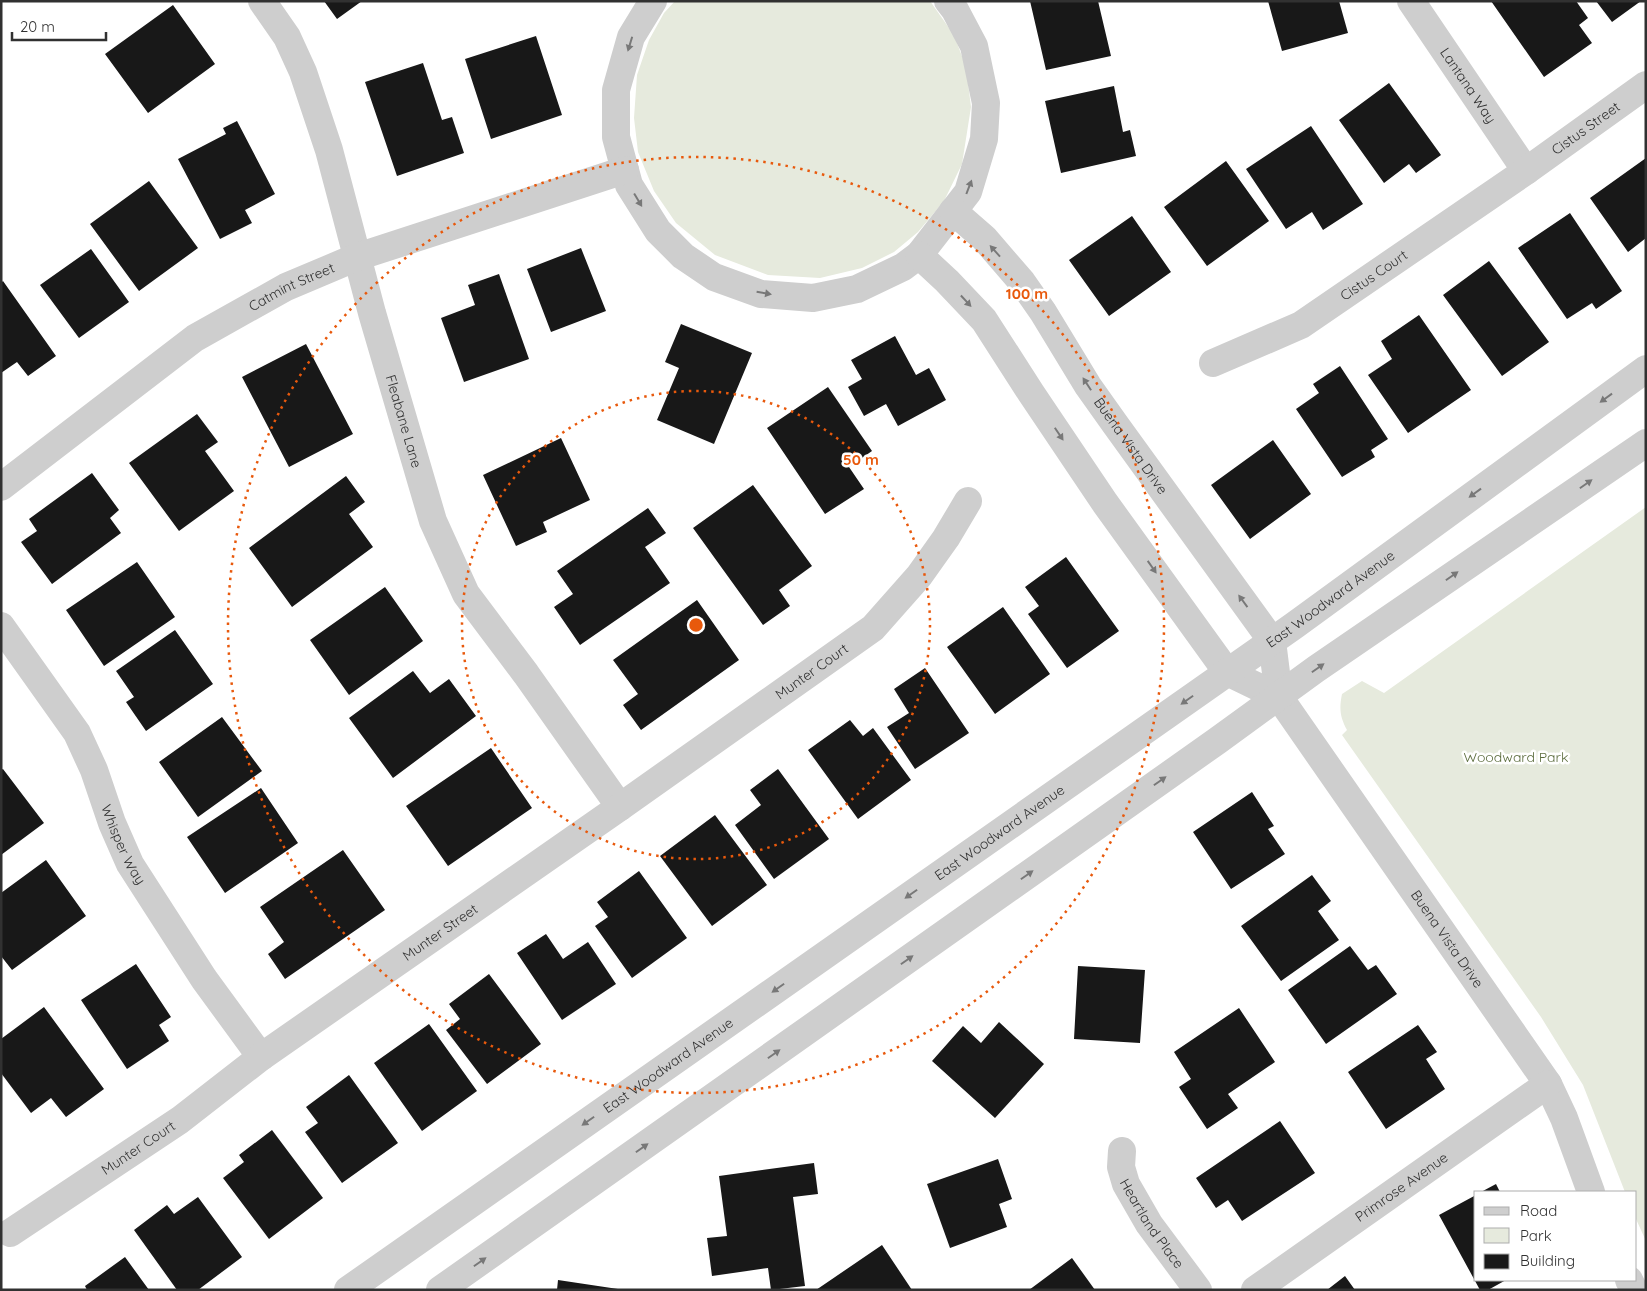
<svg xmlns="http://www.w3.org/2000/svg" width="1647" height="1291" viewBox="0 0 1647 1291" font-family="Quicksand,sans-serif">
  <rect width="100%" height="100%" fill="#fff"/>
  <path fill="#e6eadd" d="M675,1H930L954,35L966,67L971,107L962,164L944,201L918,232L894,252L862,268L820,278L768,275L715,255L676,223L654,191L638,152L634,118L637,75L649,40L664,13Z
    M1646,507V1241L1636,1219V1192H1625L1583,1085L1541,1017L1342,735L1347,730C1340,717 1339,709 1342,694L1362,681L1384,693Z"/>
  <path fill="#181818" d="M324,1H362L337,19Z
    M1030,1H1098L1111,56L1046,70Z
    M1268,1H1339L1348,33L1282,51Z
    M1491,1H1576L1588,18L1579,25L1592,43L1544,77Z
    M1596,1H1641L1612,22Z
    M173,5L215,64L148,113L105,54Z
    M536,36L562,115L491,139L465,59Z
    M423,63L442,120L452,117L464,153L397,176L365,82Z
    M1389,83L1441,155L1416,173L1409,164L1384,183L1339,120Z
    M1114,86L1123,132L1130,130L1136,156L1061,173L1045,101Z
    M237,121L275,194L245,210L252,223L220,239L178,159L226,134L223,128Z
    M1311,126L1363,204L1323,230L1312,212L1286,229L1246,169Z
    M1646,158V238L1628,252L1590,198Z
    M1226,161L1269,221L1207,266L1164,207Z
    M149,181L198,248L139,291L90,224Z
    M1570,213L1622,291L1596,309L1592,303L1567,319L1518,248Z
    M1132,216L1171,272L1109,316L1069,260Z
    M581,248L606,311L551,332L527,269Z
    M91,249L129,302L79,338L40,285Z
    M1489,261L1549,342L1502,376L1443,295Z
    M499,274L529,359L464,382L441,318L475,305L468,285Z
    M3,281L56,356L28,376L17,362L1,373V283Z
    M1419,315L1471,390L1408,433L1368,375L1392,359L1381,341Z
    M681,324L752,353L714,444L657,420L679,368L665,362Z
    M895,336L916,375L929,368L946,400L898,426L886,404L864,416L848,387L862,379L851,360Z
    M306,344L353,434L289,467L242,377Z
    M1340,366L1388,439L1371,450L1375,457L1342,477L1296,409L1319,393L1313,384Z
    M828,387L872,451L849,467L864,489L825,514L767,428Z
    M197,414L218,442L205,451L234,491L179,531L129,463Z
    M561,438L590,500L543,522L547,532L516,546L483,475Z
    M1273,440L1311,494L1250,539L1211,485Z
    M92,473L119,510L110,518L121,533L52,584L21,542L37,531L29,519Z
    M346,476L365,502L349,514L373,547L292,607L249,548Z
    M753,485L812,566L779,590L790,606L763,625L693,528Z
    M648,508L666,533L645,547L670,583L580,645L554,607L573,594L557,571Z
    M1066,557L1119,631L1067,668L1028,614L1039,606L1025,587Z
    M137,562L175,617L104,666L66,610Z
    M385,587L423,641L349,695L310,640Z
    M697,600L739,660L641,730L623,705L638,694L613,660Z
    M1003,607L1050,674L995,714L947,647Z
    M175,630L213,684L146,731L126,702L134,697L116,671Z
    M925,668L969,733L915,769L887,727L909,713L894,689Z
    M413,671L430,693L449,679L476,716L393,778L349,718Z
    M222,717L262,771L198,817L159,762Z
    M850,720L863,736L873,728L911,780L858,819L808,750Z
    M491,748L532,808L448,866L406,806Z
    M3,769L44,823L1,855V770Z
    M778,769L829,839L774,879L735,825L761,805L750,790Z
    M261,788L298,843L225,893L187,837Z
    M1252,792L1274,826L1268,829L1285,854L1231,889L1193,832Z
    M715,815L767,885L712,926L660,856Z
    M343,850L385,910L285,979L268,954L284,942L260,907Z
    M46,860L86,916L12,970L1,956V893Z
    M639,871L687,938L632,978L595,926L608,917L597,902Z
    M1312,875L1331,901L1318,911L1339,940L1281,981L1241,926Z
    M546,934L563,959L588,942L616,984L562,1020L517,953Z
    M1350,946L1368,970L1376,965L1397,994L1326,1044L1288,990Z
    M136,964L171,1017L159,1025L169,1041L127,1069L81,1000Z
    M1078,966L1145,970L1140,1043L1074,1039Z
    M489,974L541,1044L487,1084L446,1030L460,1019L449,1004Z
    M44,1007L104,1089L66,1117L51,1098L31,1113L1,1073V1039Z
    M1239,1008L1275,1062L1228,1094L1238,1108L1207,1129L1179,1087L1191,1079L1174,1052Z
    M999,1022L1044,1064L995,1118L932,1061L963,1026L981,1043Z
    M429,1024L477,1091L422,1131L374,1063Z
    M1418,1025L1437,1052L1426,1059L1445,1089L1386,1129L1348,1072Z
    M349,1075L398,1143L342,1183L305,1132L318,1123L306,1107Z
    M1280,1121L1315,1173L1242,1221L1228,1200L1216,1208L1196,1178Z
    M272,1130L323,1198L269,1239L223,1178L244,1162L239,1155Z
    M998,1159L1012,1199L999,1204L1007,1227L950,1248L927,1184Z
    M814,1163L818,1194L793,1197L805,1286L771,1290L768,1268L712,1276L707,1238L727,1236L719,1176Z
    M1496,1184L1500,1192H1481Z
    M1476,1195V1280H1506L1488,1290H1480L1439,1215Z
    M198,1197L242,1257L198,1290H177L134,1230L167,1205L174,1214Z
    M882,1245L912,1290H816Z
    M125,1257L149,1290H87L85,1286Z
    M1072,1258L1095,1290H1029Z
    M1345,1276L1355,1290H1327Z
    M558,1280L618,1289V1290H557Z"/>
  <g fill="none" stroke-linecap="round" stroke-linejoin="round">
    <g stroke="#cecece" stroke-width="28">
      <path id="s1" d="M262,1L287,37L303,72L329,150L372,313L433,521L466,594L526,674L620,807"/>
      <path d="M653,1L631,37L616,90V137L629,185L658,231L683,256L714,277L761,294L813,298L857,289L903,267L919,255L968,192L984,139L986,103L974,46L955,10L948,1"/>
      <path id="s2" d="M1411,1L1526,171"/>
      <path id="s3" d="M953,211L984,238L1022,282L1043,312L1088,386L1115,424L1272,641L1279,697L1548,1084L1564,1118L1591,1192"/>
      <path d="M919,255L947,281L984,320L1031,393L1105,503L1227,672L1279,697"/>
      <path id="s4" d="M1213,363L1301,325L1526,171L1646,85"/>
      <path id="s5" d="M1,487L195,338L286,287L357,257L625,170"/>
      <path id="s6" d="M1,626L77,733L94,770L112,823L130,864L204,979L261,1057"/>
      <path id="s7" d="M1122,1151L1121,1167L1126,1184L1149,1224L1198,1290"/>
      <path id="s8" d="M10,1233L180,1120L261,1057L620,807L873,628L919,576L946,538L968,501"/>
      <path d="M1629,1280L1634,1290"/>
      <path id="s9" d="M348,1290L1295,625L1646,369"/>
      <path d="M440,1290L1217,741L1316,669L1646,443"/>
      <path id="s10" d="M1255,1290L1548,1084"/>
    </g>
  </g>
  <defs><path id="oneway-solid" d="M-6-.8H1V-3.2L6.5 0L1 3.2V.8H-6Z" transform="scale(1.25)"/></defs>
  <g fill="#787878">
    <use href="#oneway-solid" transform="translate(630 44) rotate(107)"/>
    <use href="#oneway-solid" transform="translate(969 187) rotate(-69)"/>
    <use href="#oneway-solid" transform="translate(638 200) rotate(59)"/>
    <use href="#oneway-solid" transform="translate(995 251) rotate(-132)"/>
    <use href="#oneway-solid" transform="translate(764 293) rotate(10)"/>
    <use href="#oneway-solid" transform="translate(966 301) rotate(47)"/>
    <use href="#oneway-solid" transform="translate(1087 384) rotate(-123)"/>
    <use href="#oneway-solid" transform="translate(1606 398) rotate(144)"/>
    <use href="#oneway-solid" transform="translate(1059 434) rotate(56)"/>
    <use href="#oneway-solid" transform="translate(1586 484) rotate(-35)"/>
    <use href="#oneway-solid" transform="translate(1475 493) rotate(144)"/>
    <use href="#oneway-solid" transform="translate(1152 567) rotate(55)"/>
    <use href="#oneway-solid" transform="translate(1452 576) rotate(-35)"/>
    <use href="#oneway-solid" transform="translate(1243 601) rotate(-126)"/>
    <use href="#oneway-solid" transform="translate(1318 668) rotate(-35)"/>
    <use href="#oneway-solid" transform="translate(1187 700) rotate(145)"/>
    <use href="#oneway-solid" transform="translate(1160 781) rotate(-35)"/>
    <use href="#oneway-solid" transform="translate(1027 875) rotate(-35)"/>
    <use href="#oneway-solid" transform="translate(911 894) rotate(145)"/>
    <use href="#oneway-solid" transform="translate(907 960) rotate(-35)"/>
    <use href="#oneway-solid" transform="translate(778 988) rotate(145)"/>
    <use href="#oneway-solid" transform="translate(774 1054) rotate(-35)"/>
    <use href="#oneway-solid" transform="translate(588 1121) rotate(145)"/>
    <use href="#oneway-solid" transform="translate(642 1148) rotate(-35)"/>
    <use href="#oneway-solid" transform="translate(480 1262) rotate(-35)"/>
  </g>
  <g fill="none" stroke="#e8590c" stroke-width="2.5" stroke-dasharray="2.5 5">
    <circle cx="696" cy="625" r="234"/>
    <circle cx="696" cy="625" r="468"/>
  </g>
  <g text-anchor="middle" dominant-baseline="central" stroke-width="5" stroke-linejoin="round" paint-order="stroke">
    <g font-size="14" fill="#313131" stroke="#fff">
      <text stroke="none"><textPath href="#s2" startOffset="102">Lantana Way</textPath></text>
      <text stroke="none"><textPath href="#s4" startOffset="442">Cistus Street</textPath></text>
      <text stroke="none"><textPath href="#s4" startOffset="184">Cistus Court</textPath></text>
      <text stroke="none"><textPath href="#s5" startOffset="354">Catmint Street</textPath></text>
      <text stroke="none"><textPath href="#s1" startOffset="446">Fleabane Lane</textPath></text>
      <text stroke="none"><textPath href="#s3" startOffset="296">Buena Vista Drive</textPath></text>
      <text stroke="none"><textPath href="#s9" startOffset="1201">East Woodward Avenue</textPath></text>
      <text stroke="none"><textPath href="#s8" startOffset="979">Munter Court</textPath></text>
      <text stroke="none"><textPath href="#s9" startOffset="796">East Woodward Avenue</textPath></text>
      <text stroke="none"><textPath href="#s6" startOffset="252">Whisper Way</textPath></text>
      <text stroke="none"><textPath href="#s8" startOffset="525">Munter Street</textPath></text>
      <text stroke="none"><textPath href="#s3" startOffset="888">Buena Vista Drive</textPath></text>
      <text stroke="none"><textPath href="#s9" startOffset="391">East Woodward Avenue</textPath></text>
      <text stroke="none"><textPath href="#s8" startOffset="154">Munter Court</textPath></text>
      <text stroke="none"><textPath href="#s10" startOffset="179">Primrose Avenue</textPath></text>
      <text stroke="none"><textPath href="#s7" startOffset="81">Heartland Place</textPath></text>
    </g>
    <g font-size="14" fill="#5c6d3e" stroke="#fff">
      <text x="1516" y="757">Woodward Park</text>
    </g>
  </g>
  <circle cx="696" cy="625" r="8" fill="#e8590c" stroke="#fff" stroke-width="2.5"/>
  <g font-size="15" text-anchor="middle" font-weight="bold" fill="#e8590c" stroke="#fff" stroke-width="5" stroke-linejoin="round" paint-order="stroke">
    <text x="1027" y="299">100 m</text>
    <text x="861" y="465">50 m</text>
  </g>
  <rect width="1647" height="1291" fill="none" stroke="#313131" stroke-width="5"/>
  <rect x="1474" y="1191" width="162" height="90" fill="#ffffff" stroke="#adadad"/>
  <rect x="1484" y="1207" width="25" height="8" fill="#cecece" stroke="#adadad"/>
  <text x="1520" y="1216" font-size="15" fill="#313131">Road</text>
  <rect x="1484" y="1228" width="25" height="15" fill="#e6eadd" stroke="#adadad"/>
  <text x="1520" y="1241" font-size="15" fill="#313131">Park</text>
  <rect x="1484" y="1254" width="25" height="15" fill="#181818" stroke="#adadad"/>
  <text x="1520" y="1266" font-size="15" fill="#313131">Building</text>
  <path d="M12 32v8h94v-8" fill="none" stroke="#313131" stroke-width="2.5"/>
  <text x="20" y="32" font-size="15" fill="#313131" stroke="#ffffff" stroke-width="4" paint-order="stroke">20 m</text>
</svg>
